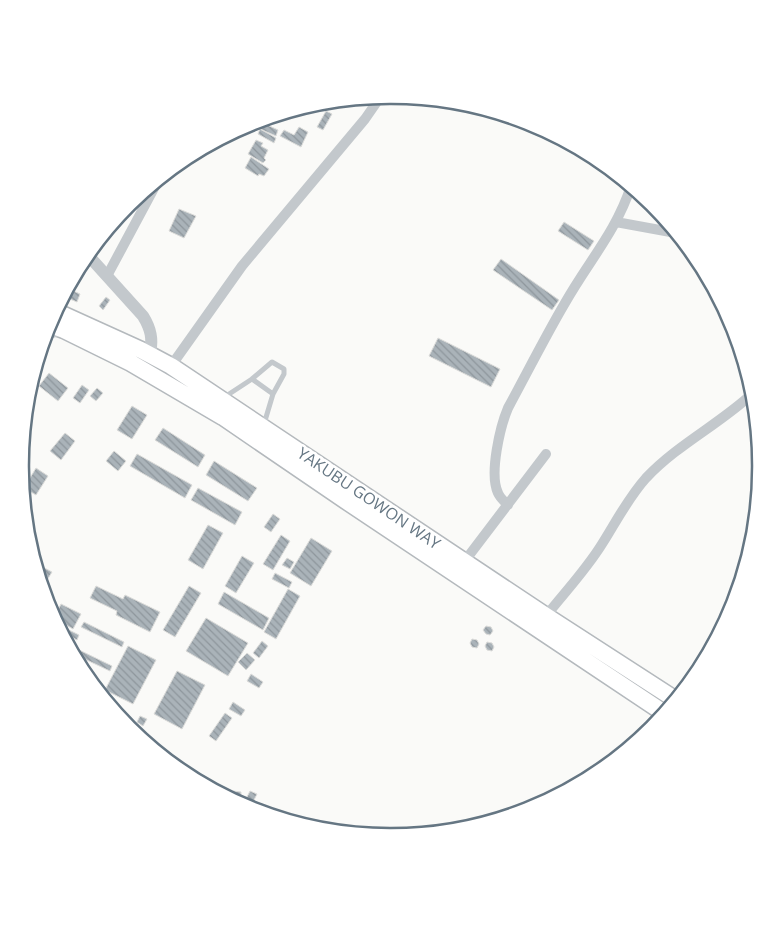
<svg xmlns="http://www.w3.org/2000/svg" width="781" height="932" viewBox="0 0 781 932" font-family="'Open Sans',sans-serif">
  <defs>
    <pattern id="building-back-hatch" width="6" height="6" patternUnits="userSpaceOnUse" patternTransform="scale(1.25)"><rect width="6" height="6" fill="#aab3b9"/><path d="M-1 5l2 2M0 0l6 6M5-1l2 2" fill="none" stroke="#8e969c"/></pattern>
  </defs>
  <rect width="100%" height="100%" fill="#fafaf8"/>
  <path fill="url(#building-back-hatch)" stroke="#dcdcda" d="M326,111L332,114L323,130L317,127Z
    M263,123L278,130L276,136L260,129Z
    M299,127L308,132L301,147L280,136L284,130L294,135Z
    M260,129L276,138L274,143L258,134Z
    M256,140L263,143L261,146L268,150L264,158L266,160L263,163L248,154Z
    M251,157L269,169L264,176L259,174L258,176L245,168Z
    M179,209L196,216L184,238L169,231Z
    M660,213L668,223L667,225L657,218Z
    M564,222L594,241L588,250L558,231Z
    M501,259L559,300L552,310L493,270Z
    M77,271L81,275L73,285L70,283Z
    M67,288L80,294L77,302L63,296Z
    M106,297L110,300L103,310L99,306Z
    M438,338L500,369L491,387L429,356Z
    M49,373L68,388L58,401L39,386Z
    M82,385L89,390L80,403L73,398Z
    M97,388L103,393L96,401L90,396Z
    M132,406L147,415L132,439L117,430Z
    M163,428L205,455L198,467L155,440Z
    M65,433L75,441L61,460L50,451Z
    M114,451L126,461L118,471L106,461Z
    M137,454L192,485L185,498L130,466Z
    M214,461L257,488L248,501L206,475Z
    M36,468L48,476L36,495L24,488Z
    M198,488L242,512L235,525L191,500Z
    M273,514L280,519L271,532L264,527Z
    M208,525L223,533L203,569L188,560Z
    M281,535L290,541L273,570L263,564Z
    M311,538L332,551L311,586L290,573Z
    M242,556L254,563L236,593L225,586Z
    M287,558L294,562L290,569L282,565Z
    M35,563L52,572L44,585L41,584Z
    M275,573L292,582L289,588L272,579Z
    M96,586L123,599L125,595L160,612L150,632L116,615L117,611L90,598Z
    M189,586L201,593L175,637L163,630Z
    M288,589L300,596L276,639L264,632Z
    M224,592L269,618L263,630L218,604Z
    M61,604L81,614L73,629L54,618Z
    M206,618L248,643L228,676L186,651Z
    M84,622L124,642L122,647L81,627Z
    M57,624L79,635L77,640L61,632Z
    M486,626L491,627L493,631L490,635L486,634L483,630Z
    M472,639L477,640L479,644L477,648L472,647L470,643Z
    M262,641L268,646L259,658L253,653Z
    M487,642L492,643L494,647L492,651L487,650L485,646Z
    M71,646L112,666L110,671L72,653L70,648Z
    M128,646L156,660L133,704L105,690Z
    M247,653L255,660L246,670L238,662Z
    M177,671L205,685L182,729L154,714Z
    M251,674L263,682L259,688L247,681Z
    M233,702L245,710L241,716L229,709Z
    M225,713L232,718L216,741L209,736Z
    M140,716L147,719L143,726L137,722Z
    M233,791L241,792V804L232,800Z
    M250,791L257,794L250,808L243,805Z"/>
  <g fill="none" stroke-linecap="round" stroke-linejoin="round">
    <g stroke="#b4b9bd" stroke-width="19">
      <path id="trunk" d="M55,311L141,350L171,366L546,616L676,700
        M48,324L64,330L131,363L223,417L349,503L664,713"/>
    </g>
    <path stroke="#c3c8cc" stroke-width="5" d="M252,379L272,362L284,369V374L273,394
      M223,398L252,379L273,394L264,424"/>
    <path stroke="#c3c8cc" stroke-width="10" d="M616,222L676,233
      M107,276L159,179
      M45,335L63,330
      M171,366L242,266L365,119L381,96
      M508,505C504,501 500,498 498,493C489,474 500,427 508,408C527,373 545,337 565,303C588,262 616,232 631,186
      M464,562L546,454
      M546,616C564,593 586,570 602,544C616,522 628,498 646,478C678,444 720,424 753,393"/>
    <path stroke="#c3c8cc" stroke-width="12" d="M87,254L143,316C151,329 153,339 150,354"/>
    <use href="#trunk" stroke="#fff" stroke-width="16"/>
  </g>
  <g text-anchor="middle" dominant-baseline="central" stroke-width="5" stroke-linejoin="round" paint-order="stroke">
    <g font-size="16" fill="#657683" stroke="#fff">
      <text transform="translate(369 498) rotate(34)">YAKUBU GOWON WAY</text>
    </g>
  </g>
  <path d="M0 0H781V932H0ZM390 104H391A361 361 0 0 1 752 465V467A361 361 0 0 1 391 828H390A361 361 0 0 1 29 467V465A361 361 0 0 1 390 104Z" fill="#fff" fill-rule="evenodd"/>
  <path fill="none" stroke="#657683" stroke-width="2.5" d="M390 104H391A361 361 0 0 1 752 465V467A361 361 0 0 1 391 828H390A361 361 0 0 1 29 467V465A361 361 0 0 1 390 104Z"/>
</svg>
